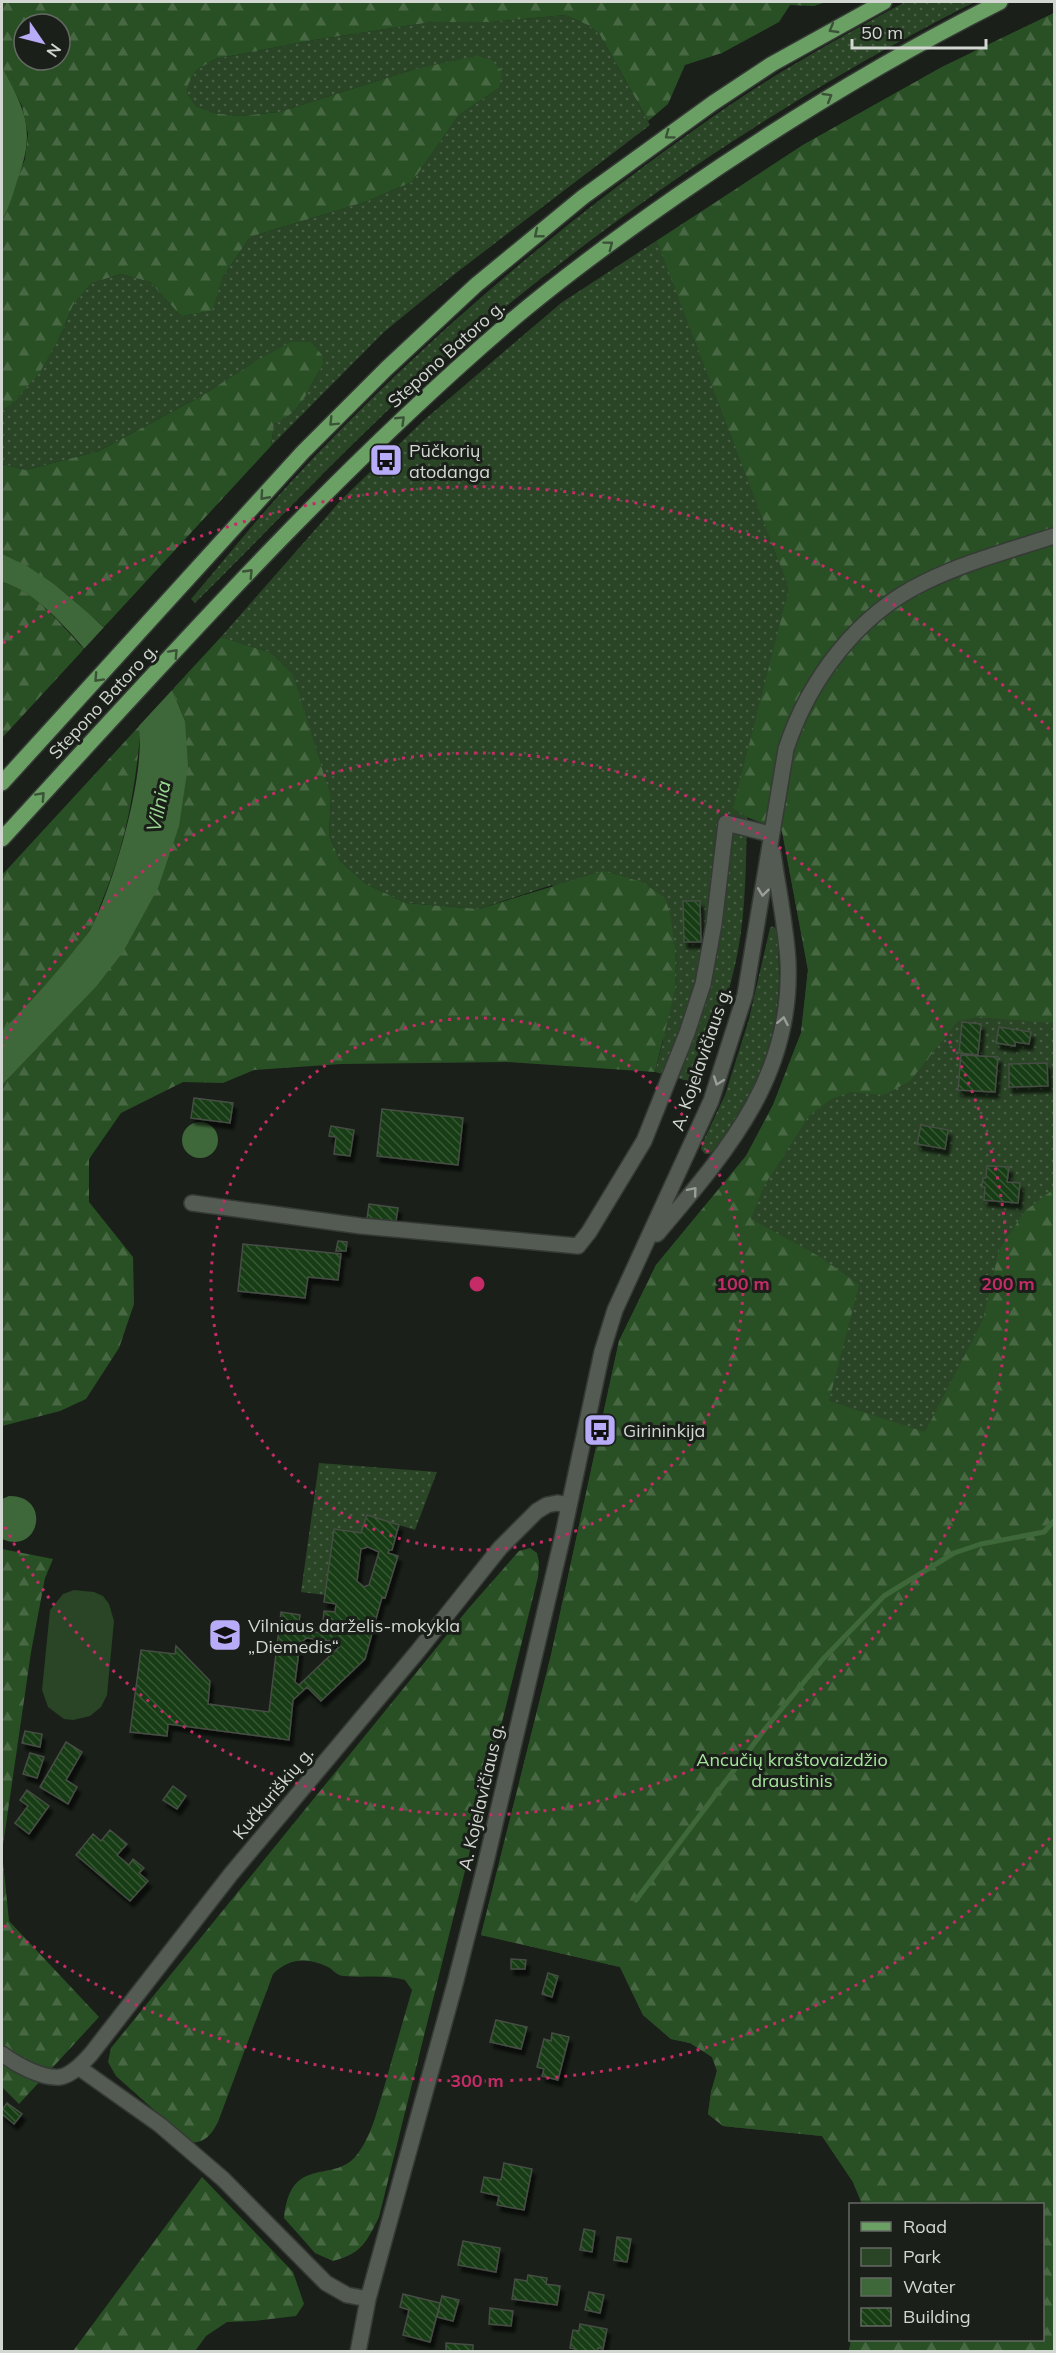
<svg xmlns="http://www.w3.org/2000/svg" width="1056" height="2353" viewBox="0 0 1056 2353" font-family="Mulish,sans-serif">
  <defs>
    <pattern id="green-dots" width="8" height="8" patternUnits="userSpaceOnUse" patternTransform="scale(1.5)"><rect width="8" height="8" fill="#2a4426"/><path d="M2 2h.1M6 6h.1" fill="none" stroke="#485e45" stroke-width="1.8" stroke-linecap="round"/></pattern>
    <pattern id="forest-firs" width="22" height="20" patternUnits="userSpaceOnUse" patternTransform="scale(1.5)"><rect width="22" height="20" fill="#295024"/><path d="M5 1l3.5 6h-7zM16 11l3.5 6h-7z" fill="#476843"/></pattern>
    <pattern id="building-back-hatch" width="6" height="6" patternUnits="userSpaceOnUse" patternTransform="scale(1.5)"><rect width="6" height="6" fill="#173e12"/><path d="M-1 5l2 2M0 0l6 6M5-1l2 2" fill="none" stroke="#385934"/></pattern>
    <filter id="shadow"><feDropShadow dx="3.5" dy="6" stdDeviation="1.5" flood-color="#0009"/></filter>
  </defs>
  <rect width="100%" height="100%" fill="#1a2019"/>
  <path fill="url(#green-dots)" d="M905,2H975C793,93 610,216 455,349C364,428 281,518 195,603L191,599C224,561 255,521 289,484C415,347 558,225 711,118C773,74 839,38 905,2Z
    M1054,13V2351H849L851,2340H1042V2204H862L853,2182L822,2136L723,2126L708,2114L711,2092L717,2071L712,2057L690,2043L671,2039L643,2015L620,1967L481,1935L551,1655L619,1341L656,1265L746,1156L773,1105L801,1033L808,970L782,831L747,817C746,862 746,908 738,951C729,997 714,1040 699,1084L655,1072L663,1041L552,885L479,909L406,903L366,884L340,861L329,835L331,797L269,652L221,637L342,499L423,421L561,303L803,145L942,67Z
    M565,15L590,26L600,35L650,125L456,273L384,332L271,446L274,424C303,413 307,389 323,365L254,362L203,395L99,451L26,470L2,464V411L12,404L60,336L73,305L92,283L121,274L150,282L181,316L211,311L223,277L250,237L365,202L412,182L459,115L499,88L415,69L279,112L240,116L214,113L196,106L187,93L189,82L197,70L215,59L314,40L432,22H491Z
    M773,926L777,930C779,961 781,992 775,1023C766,1066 742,1123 710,1154H705L701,1149L702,1144L725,1095L749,1019L770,928Z
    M319,1463L437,1472L415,1530L367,1515L361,1533L325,1595L301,1592Z"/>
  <path fill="url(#forest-firs)" fill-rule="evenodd" d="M2,2H826L814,6L790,5L779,22L722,53L685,65L668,104L648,121L600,35L590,26L565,15L491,22H432L314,40L215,59L197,70L189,82L187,93L196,106L214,113L240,116L279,112L415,69L477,56L492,60L502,72L499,88L459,115L412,182L365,202L250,237L223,277L212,311L181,316L150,282L121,274L92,283L73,305L60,336L40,372L12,404L2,411V220L25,159L28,134L22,106L2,67ZM24,24H60V60H24Z
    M1054,13V1023L978,1017L958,1021L910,1081L884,1095L851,1092L831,1099L809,1116L764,1186L751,1219L822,1258L859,1285L829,1401L925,1432L983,1320L999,1250L1025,1211L1051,1191L1054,1184V2351H849L851,2340H1042V2204H862L853,2182L822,2136L723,2126L708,2114L711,2092L717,2071L712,2057L690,2043L671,2039L643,2015L620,1967L481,1935L551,1655L619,1341L656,1265L746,1156L773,1105L801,1033L808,970L782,831L747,817L733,808L789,588L657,241L803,145L942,67Z
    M291,342H311L322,355L323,365C307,389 303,413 274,424L271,446L104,627L54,584L2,554V464L26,470L99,451L203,395L254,362Z
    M2,582C35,590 61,625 84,649L2,738Z
    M221,637L269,652L293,675L331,797L329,835L340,861L366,884L406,903L479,909L603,871L642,882L665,898L670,913L675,948V990L655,1072L507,1062L341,1064L254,1070L223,1083L183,1082L121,1113L89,1159V1202L133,1257L134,1304L119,1348L86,1399L60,1411L2,1426V1085L95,988L185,721L172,690Z
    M141,724C136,786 126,844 102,901C98,911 95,922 89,931C68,965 32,1002 2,1030V875Z
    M530,1548L537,1553L539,1562L538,1577L379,2217C366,2243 362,2253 333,2261L315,2253L284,2218C291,2151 336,2187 359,2152C373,2132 378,2107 385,2084C394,2052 403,2021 412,1990L405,1980C385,1974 364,1978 344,1976C337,1976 334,1970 328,1967C308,1957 289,1958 273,1974L218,2122C211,2135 206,2142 191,2143L116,2076L108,2062L111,2048L468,1609L519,1551Z
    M2,1549L53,1559L45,1578L31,1652L2,1852L9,1921L99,2017L19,2104L2,2087Z
    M202,2177L293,2272L304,2304L296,2316L254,2321L227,2322L206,2336L195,2351H73Z"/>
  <path fill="#2a4426" d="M74,1590L94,1592L103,1596L109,1604L114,1621L107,1695L101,1707L90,1716L73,1720L64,1719L48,1707L42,1690L50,1610L63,1594Z"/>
  <path fill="#3f683a" d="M2,67C26,112 36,131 17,181C13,194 9,208 2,220Z
    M2,554L27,566L54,584L87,612L172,690L185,721L188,766L179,826L158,888L123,952L95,988L2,1085V1030C28,1006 51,979 73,952C78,945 85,938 90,930C112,892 154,752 135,713C106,676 48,593 2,582Z
    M182 1140a18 18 0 1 1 36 0a18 18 0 1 1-36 0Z
    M9,1496C52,1495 40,1556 2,1539V1499Z"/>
  <path fill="#1a2019" d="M106,625L174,688L137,728L133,715L82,651Z"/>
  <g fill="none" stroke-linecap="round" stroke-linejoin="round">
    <path stroke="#3f683a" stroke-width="5" d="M636,1900L765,1729L823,1659L884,1596L954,1553L981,1544L1044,1532L1054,1521"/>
  </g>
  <path fill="url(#building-back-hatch)" stroke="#464d45" stroke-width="1.5" fill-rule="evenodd" filter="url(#shadow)" d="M683,901H700L701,942H684Z
    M962,1022L981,1024L978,1055L959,1053Z
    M999,1027L1031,1032L1029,1044L1015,1042V1046L996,1043Z
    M961,1055L998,1057L995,1092L958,1090Z
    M1047,1063L1048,1086L1009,1087V1064Z
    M194,1098L233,1103L230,1123L191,1118Z
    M382,1109L463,1118L458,1165L377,1156Z
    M921,1125L948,1130L945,1149L917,1144Z
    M331,1126L354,1130L350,1156L334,1154L336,1137L329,1136Z
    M987,1166L1009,1167L1007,1182L1020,1183L1018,1203L984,1200L985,1187H982L983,1178H986Z
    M369,1204L398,1208L396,1221L367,1219Z
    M338,1241L347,1242L346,1251H336Z
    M243,1244L341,1254L338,1280L308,1277L305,1298L238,1291Z
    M367,1515L399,1525L392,1550H389L388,1553L398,1556L385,1598L382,1597L365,1659L321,1701L307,1687L293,1700L289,1740L168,1724L167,1736L130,1732L141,1650L175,1654L176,1646L210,1681L208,1704L269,1712L281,1612L300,1615L298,1630L322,1633L324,1611L335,1612L336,1604L324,1602L334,1529L361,1533ZM368,1547L379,1552L369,1585L364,1587L357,1581L361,1549ZM307,1638L337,1642L339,1647L299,1685L295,1682L300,1643Z
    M25,1731L42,1734L40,1747L22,1743Z
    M66,1742L82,1752L66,1780L77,1787L68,1804L40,1787Z
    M30,1753L44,1757L37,1778L23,1774Z
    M173,1786L186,1796L177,1809L163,1800Z
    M27,1790L49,1806L29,1834L15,1823L28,1806L20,1800Z
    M110,1830L127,1844L117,1855L129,1865L133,1859L144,1868L139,1873L148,1881L130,1901L76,1855L93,1834L101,1841Z
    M511,1959L526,1960L525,1969H511Z
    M548,1973L558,1976L552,1997L542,1994Z
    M496,2020L527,2027L521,2049L490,2042Z
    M552,2033L569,2037L558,2080L542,2076L544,2069L537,2067L544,2039L551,2041Z
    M7,2103L22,2114L14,2124L2,2114V2110Z
    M504,2163L532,2169L524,2210L497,2205L499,2196L481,2192L484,2177L501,2180Z
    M584,2229L595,2231L592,2252L580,2250Z
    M617,2237L631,2239L627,2262L614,2260Z
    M463,2241L500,2248L496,2272L458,2265Z
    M528,2275L547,2278L546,2284L560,2286L557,2305L512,2299L515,2279L527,2281Z
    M589,2292L604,2295L600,2313L585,2310Z
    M403,2294L440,2303L430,2342L403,2335L409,2310L400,2307Z
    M442,2296L459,2300L453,2321L437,2317Z
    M490,2308L513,2311L511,2326L489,2324Z
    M580,2324L607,2329L603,2349L598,2348L597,2352H575V2349L570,2348L573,2330L579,2331Z
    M446,2343L473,2345V2352H446Z"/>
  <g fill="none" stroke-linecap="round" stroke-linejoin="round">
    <g stroke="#363a36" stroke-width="18">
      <path id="minor" d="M192,1203L361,1226L578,1246L589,1232L644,1141L687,1033L703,984L714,924L726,823L770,834
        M657,1234C727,1151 793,1077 788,962C786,926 778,889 773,853
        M2,2054C15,2064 42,2079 60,2077C72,2075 83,2063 91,2054L231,1874L418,1651L500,1548L537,1511L547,1505L557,1503L569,1505
        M78,2067L160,2125L223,2179L326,2283L347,2295L368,2299
        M358,2352L368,2299L456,1980L486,1862L562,1539L602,1352L615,1310L711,1101L745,995L786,749C809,679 858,614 925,582C966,562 1011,550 1054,536"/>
    </g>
    <g stroke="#363a36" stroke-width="18">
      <path id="primary" d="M2,783L303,452L386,369L476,285L583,197L713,103L772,64L884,2
        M2,839C164,663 323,483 505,326C560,279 619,236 678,195C781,124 888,58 1000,2"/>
    </g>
    <use href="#minor" stroke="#535b52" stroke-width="15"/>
    <use href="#primary" stroke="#6ba065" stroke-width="15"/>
  </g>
  <defs><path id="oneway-chevron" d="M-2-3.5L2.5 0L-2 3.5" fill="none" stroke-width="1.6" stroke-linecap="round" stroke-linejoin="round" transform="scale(1.5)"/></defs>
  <g stroke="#3a5337">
    <use href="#oneway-chevron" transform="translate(833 29) rotate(150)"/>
    <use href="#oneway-chevron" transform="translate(828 97) rotate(-31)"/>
    <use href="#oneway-chevron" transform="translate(669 135) rotate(144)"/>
    <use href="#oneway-chevron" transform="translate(538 234) rotate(141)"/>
    <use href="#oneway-chevron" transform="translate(609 245) rotate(-37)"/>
    <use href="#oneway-chevron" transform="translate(401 420) rotate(-44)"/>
    <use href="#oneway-chevron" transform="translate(333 422) rotate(135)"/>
    <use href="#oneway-chevron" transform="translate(264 496) rotate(132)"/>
    <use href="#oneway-chevron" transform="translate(249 573) rotate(-46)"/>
    <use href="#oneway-chevron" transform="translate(174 653) rotate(-47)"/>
    <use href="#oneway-chevron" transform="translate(98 678) rotate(133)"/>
    <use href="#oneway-chevron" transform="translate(41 796) rotate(-47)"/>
  </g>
  <g stroke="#999f98">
    <use href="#oneway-chevron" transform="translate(763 892) rotate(97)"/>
    <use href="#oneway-chevron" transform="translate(783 1021) rotate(-79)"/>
    <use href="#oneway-chevron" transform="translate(718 1081) rotate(110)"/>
    <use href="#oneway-chevron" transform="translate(693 1191) rotate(-50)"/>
  </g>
  <g fill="none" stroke="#c42b67" stroke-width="3" stroke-dasharray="3 6">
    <circle cx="477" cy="1284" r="266"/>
    <path d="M2 1047A531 531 0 1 1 2 1521"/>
    <path d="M1050 1838A797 797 0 0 1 3 1925M3 643A797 797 0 0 1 1050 730"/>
  </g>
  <defs>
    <g id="bus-square" transform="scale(1.725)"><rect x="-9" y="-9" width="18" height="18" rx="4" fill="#b8abf7" stroke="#1a2019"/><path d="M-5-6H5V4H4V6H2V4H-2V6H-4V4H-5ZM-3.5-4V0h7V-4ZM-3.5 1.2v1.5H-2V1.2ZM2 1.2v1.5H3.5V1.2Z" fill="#111"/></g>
    <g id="school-square" transform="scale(1.725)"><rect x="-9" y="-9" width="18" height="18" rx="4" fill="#b8abf7" stroke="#1a2019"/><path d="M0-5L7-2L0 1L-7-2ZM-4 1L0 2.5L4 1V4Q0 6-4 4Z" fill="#111"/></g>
  </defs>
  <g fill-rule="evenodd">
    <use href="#bus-square" x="386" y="460"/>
    <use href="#bus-square" x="600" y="1430"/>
    <use href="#school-square" x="225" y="1635"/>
  </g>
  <g text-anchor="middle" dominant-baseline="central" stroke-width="6" stroke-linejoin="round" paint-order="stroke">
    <g font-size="18" fill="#d2d7d2" stroke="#1a2019">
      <text transform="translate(446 354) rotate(-42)">Stepono Batoro g.</text>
      <text transform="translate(103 701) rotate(-47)">Stepono Batoro g.</text>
      <text transform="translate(701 1059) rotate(-71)">A. Kojelavičiaus g.</text>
      <text transform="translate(273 1793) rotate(-50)">Kučkuriškių g.</text>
      <text transform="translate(481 1797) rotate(-77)">A. Kojelavičiaus g.</text>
    </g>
    <g font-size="18" fill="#d2d7d2" stroke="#1a2019" text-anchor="start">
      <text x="409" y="450">Pūčkorių<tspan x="409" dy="21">atodanga</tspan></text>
      <text x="623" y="1430">Girininkija</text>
      <text x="248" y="1625">Vilniaus darželis-mokykla<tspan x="248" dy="21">„Diemedis“</tspan></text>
    </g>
    <g font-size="18" fill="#a6e49d" stroke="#1a2019">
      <text x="792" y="1759">Ancučių kraštovaizdžio<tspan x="792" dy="21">draustinis</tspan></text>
    </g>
    <g font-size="20" font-style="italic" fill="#9ad791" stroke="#1a2019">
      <text transform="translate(158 806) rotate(-78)">Vilnia</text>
    </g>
  </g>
  <circle cx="477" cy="1284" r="9" fill="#c42b67" stroke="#1a2019" stroke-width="3"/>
  <g font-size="18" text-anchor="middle" font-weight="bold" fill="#c42b67" stroke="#1a2019" stroke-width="6" stroke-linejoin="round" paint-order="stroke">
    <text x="743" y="1290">100 m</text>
    <text x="1008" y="1290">200 m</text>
    <text x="477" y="2087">300 m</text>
  </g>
  <rect width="1056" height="2353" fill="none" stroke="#d2d7d2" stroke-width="6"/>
  <rect x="849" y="2203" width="195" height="138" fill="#1a2019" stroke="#646963" stroke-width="1.5"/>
  <rect x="861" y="2222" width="30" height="9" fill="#6ba065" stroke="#646963" stroke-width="1.5"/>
  <text x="903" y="2233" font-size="18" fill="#d2d7d2">Road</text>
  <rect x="861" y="2248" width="30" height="18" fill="#2a4426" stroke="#646963" stroke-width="1.5"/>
  <text x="903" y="2263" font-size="18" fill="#d2d7d2">Park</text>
  <rect x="861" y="2278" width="30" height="18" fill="#3f683a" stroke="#646963" stroke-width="1.5"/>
  <text x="903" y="2293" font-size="18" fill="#d2d7d2">Water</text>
  <rect x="861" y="2308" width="30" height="18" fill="url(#building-back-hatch)" stroke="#646963" stroke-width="1.5"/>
  <text x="903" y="2323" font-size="18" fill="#d2d7d2">Building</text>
  <g transform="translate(42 42) rotate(125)"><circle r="28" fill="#1a2019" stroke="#646963" stroke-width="1.5"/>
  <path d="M0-4.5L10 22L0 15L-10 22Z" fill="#b8abf7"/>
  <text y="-9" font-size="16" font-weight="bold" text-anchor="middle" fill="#d2d7d2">N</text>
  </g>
  <path d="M852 39v9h134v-9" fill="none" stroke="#d2d7d2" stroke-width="3"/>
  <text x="861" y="39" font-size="18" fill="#d2d7d2" stroke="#1a2019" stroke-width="4.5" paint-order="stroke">50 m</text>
</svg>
